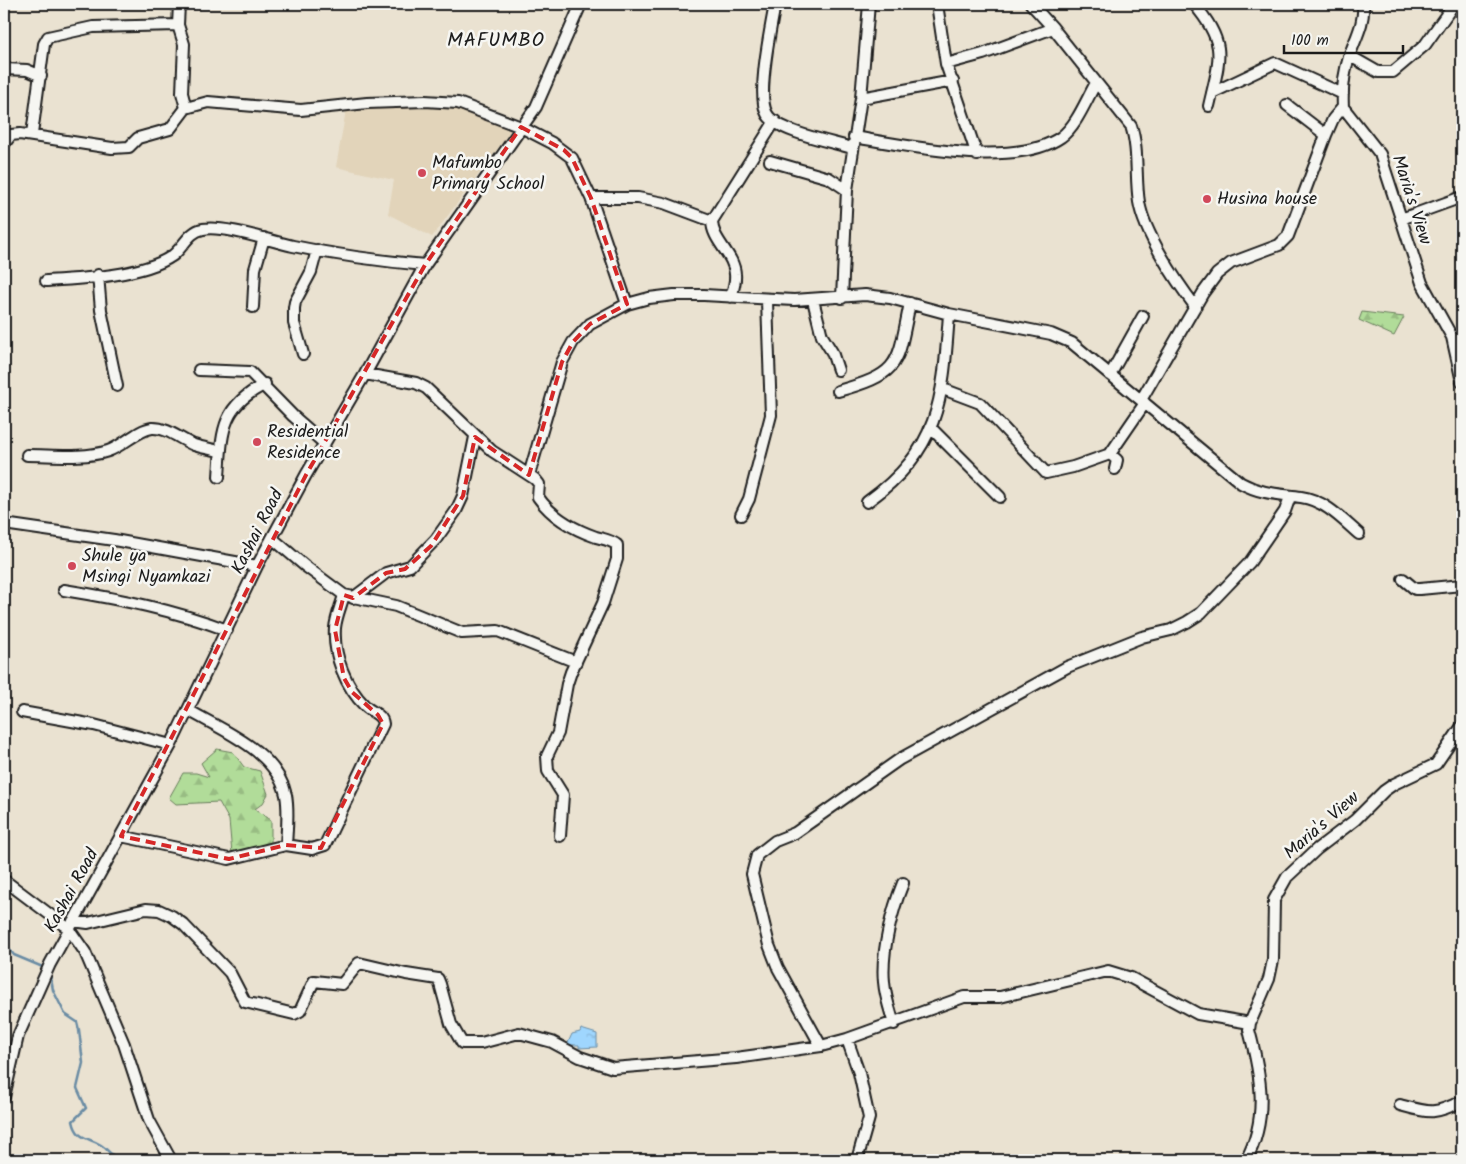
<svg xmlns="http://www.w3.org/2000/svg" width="1466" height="1164" viewBox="0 0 1466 1164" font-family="Kalam,sans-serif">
  <defs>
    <pattern id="forest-firs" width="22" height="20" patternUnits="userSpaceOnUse" patternTransform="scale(1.25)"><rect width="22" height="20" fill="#b1dc99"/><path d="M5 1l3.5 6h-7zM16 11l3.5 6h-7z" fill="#98bc83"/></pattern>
    <pattern id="water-ripples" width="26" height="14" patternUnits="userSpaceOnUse" patternTransform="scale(1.25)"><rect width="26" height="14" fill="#9fd6fe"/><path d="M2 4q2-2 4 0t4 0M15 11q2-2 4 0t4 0" fill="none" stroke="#88b7d9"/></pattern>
  </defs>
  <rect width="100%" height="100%" fill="#eae2d1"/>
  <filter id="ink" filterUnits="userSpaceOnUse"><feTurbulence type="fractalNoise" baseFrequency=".02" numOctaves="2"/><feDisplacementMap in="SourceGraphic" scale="10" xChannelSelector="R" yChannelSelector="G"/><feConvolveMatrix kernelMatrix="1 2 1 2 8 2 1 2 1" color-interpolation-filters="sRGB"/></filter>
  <g filter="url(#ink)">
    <path fill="#e2d4ba" d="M419,103H458L511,131L432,237L388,214L394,180L336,167L346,110Z"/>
    <path fill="url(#forest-firs)" stroke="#667c5a" d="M1362,312L1404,317L1394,336L1359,320Z
      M217,749L233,752L244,767L260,771L268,794L263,803L255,809L271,820V843L232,854L229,820L219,802L176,804L169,798L183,773H196L209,777L201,763Z"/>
    <path fill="url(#water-ripples)" stroke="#6b8ca4" d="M581,1029L597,1034V1047L579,1048V1045H567L572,1034L580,1032Z"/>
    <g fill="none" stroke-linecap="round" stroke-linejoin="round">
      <path stroke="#6b8ca4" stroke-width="2.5" d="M4,943L14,955L45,968
        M50,973L53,990L65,1014L77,1022L79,1030L83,1063L77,1088L86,1108L73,1121C77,1140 88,1137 101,1145C109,1150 110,1156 120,1160"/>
      <g stroke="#1c1c1c" stroke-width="14">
        <path id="minor" d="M179,4L178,25L184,44L182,93L186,108
          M775,4C771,27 756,96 767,114C777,132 833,142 852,148
          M937,4L946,64L977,155
          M1031,4L1053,28L1131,126C1139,150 1135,177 1139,202C1144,233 1176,281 1195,306
          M1194,4C1228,44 1220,58 1209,106
          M1363,4C1365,23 1355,39 1349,57C1344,73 1342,90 1343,107L1380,154L1422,283L1452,337L1462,382
          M1350,56L1378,72H1393L1425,45L1454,4
          M946,64L983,54L1053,28
          M4,69L27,70L41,76
          M1212,93L1275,63L1343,94
          M861,98L953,81
          M1287,105L1326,135
          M32,134L44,44L48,37L93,27L178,25
          M854,137C907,146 1015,169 1061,137C1077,125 1086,100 1096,83
          M4,144L11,135L20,134L112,148L129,147L138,138L170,129L186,108L208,102L301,110L367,103L425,101L458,103L521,127L552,143L572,158L591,198L627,304
          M770,161L829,178L847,190
          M591,198H638L664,203L712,221
          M1401,219L1462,197
          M98,275L101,310L117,386
          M46,281C80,279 143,276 172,256C183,248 189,231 203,229C224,225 270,241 293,246C336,255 380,261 425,265
          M731,297C733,290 736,282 735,274C734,254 712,241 712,221L775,121
          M842,298L847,190L861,98L869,4
          M813,300L822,336L832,352L838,370
          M253,307L255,269L264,238
          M303,354L294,323V308L295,302L311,272L317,250
          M199,370L250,372L293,416L324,443
          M365,374L416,383L426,388L492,451L535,479L539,484L538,497C551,516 573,529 596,537C603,539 611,540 617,545V559L603,603L571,672L567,684L558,733L547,756L548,771L563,795L560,836
          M1110,375L1143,316
          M943,389L980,403L1046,473L1073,467L1110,454L1117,460L1115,469
          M838,391C902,373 897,365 910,303
          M1141,400L1203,293L1217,274L1231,263L1279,245L1288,236L1326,135L1333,119L1343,107
          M931,428L1000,497
          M1110,454L1145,403
          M27,455C53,455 83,459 108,451C123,446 137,430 152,428C167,427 181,440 194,445C203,448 211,449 220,451
          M529,475L562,362L573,342L590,324L627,304L649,298L674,295H704L794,300L865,295L890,298L949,314L1051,334L1072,343L1241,483C1261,494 1279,494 1301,497C1324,500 1342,519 1359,534
          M219,477C222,431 221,407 265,384
          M867,502C941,449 943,398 949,314
          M741,515L749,499L771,415L767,301
          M4,524L114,540L257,566
          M272,538L305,566L344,595L396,606L462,633L498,631L576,662
          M1403,579L1415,589H1420L1462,585
          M64,590C120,599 174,610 227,630
          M353,598L386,573L410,566L436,539L456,511L463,496L475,437
          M188,710C224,731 276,751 286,795C289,811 287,829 286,845
          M22,712L94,725L171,745
          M121,836L229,859L286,845L312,849L325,845L383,724C382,714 372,713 365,706C346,687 333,656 335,628C336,617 341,606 344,595
          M4,880L69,929L85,952L124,1044L149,1120L171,1160
          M73,921L88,923L146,909L159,910L172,916L183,924L230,973L245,1002L294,1014L300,1011L314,981L342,984L359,963L406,974L438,979L440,984L451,1024L462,1043H481L519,1033L552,1042L580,1057L613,1068L736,1058L821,1046L847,1039L964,997H1000L1108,971L1131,978L1198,1014L1250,1023
          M894,1024C890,1010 885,996 884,982C881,952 892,910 903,883
          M847,1039L859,1073L869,1118L857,1160
          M821,1046L778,968L769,945L752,874L757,855L775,841L795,833L900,759L1067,667L1142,637L1171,630L1187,622L1201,613L1250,562L1285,511L1290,497
          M4,1097L18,1036L50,964L171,745L257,566L306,475L365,374L425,265L536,107L581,4
          M1400,1105C1430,1113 1434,1115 1462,1101
          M1246,1160C1269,1118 1261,1075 1249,1030L1250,1023L1269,979L1273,960L1274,900L1287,877L1317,849L1355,820L1384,791L1394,784L1436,764L1462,726"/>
      </g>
      <use href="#minor" stroke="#f6f6f2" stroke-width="10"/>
    </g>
  </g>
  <path fill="none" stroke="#d62828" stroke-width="4" stroke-dasharray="10 6" stroke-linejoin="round" d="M521,127L564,150L572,158L591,198L627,304L590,324L573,342L562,362L529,475L475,437L463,496L431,546L405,569L386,573L353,598L344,595L335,630L344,678L352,692L378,715L383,724L321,848L286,845L229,859L121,836L306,475L425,265Z"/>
  <g fill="#d1495b" stroke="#f6f6f2" stroke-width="2">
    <circle cx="422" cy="173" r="5"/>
    <circle cx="1207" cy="199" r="5"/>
    <circle cx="257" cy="442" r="5"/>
    <circle cx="72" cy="566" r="5"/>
  </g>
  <g text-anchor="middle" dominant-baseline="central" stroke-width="5" stroke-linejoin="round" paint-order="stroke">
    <g font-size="18" fill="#1c1c1c" stroke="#f6f6f2" text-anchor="start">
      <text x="432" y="163">Mafumbo<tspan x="432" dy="21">Primary School</tspan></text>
      <text x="1217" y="199">Husina house</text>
      <text x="267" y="432">Residential<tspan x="267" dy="21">Residence</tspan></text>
      <text x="82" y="556">Shule ya<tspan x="82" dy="21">Msingi Nyamkazi</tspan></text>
    </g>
    <g font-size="18" fill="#1c1c1c" stroke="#f6f6f2">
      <text transform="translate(1411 200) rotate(72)">Maria's View</text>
      <text transform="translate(258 532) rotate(-63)">Kashai Road</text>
      <text transform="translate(1322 826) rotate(-41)">Maria's View</text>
      <text transform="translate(72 891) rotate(-61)">Kashai Road</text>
    </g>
    <g font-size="20" letter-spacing="1" fill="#1c1c1c" stroke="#f6f6f2">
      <text x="496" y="41">MAFUMBO</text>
    </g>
  </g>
  <rect width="1466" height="1164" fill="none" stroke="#f6f6f2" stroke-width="20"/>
  <rect x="10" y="10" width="1446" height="1144" fill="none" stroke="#1c1c1c" stroke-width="2" filter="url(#ink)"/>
  <path d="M1284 45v8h119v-8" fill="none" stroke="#1c1c1c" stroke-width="2.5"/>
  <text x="1291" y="45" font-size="15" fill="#1c1c1c" stroke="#f6f6f2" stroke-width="4" paint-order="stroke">100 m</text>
</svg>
